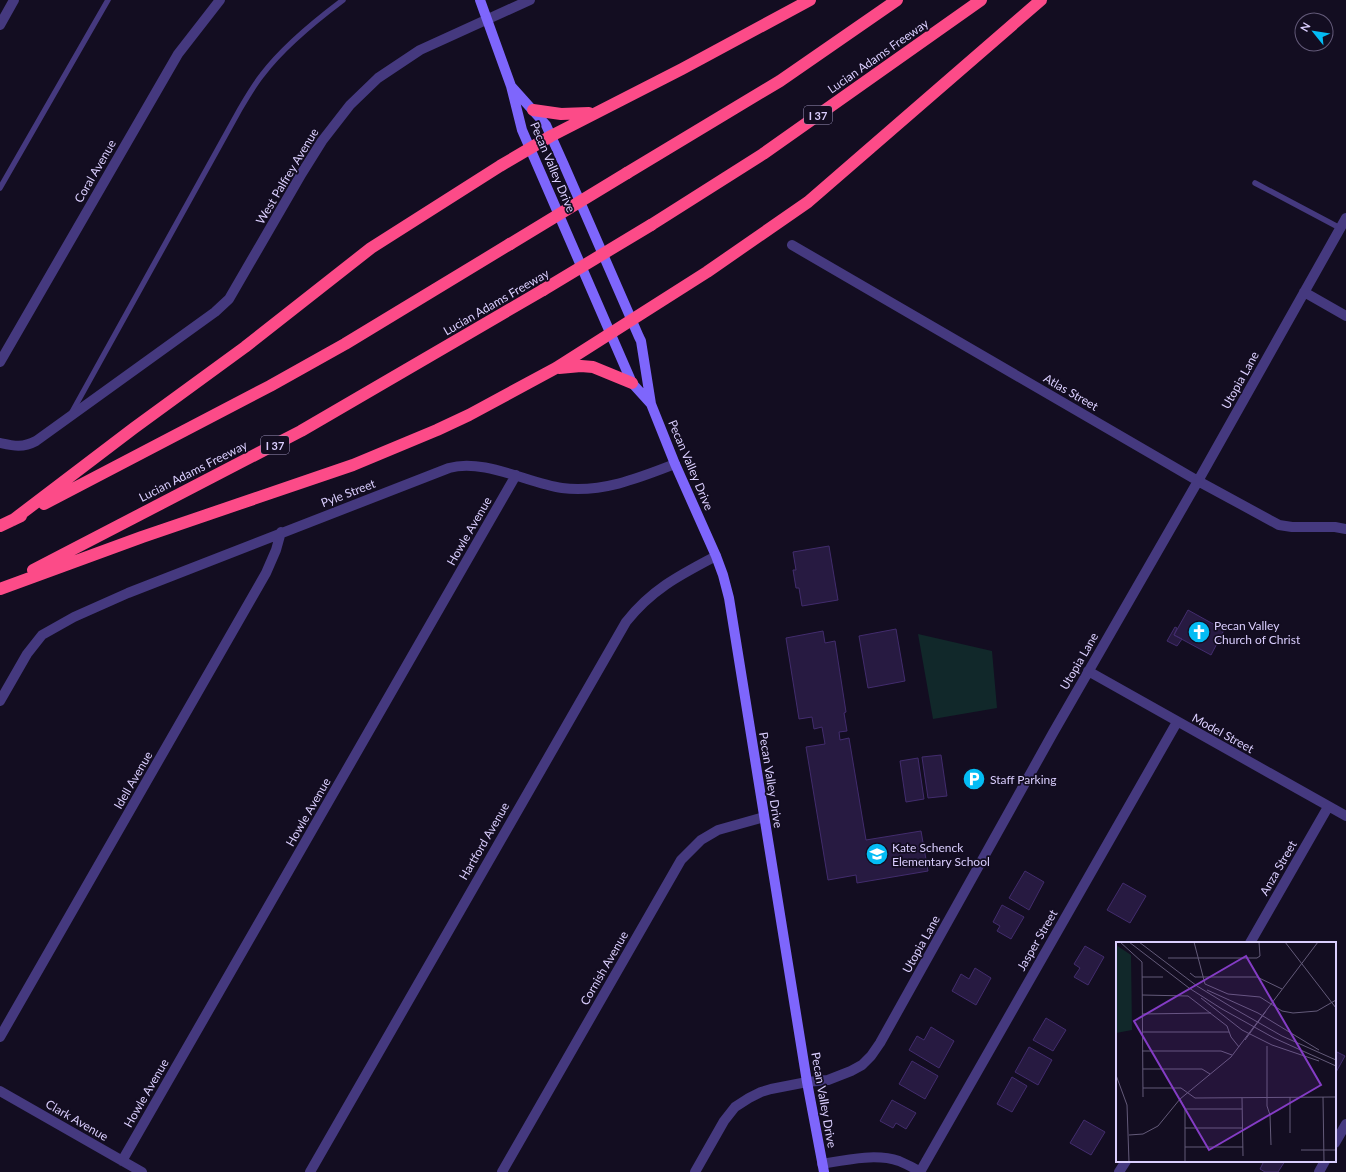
<svg xmlns="http://www.w3.org/2000/svg" width="1346" height="1172" viewBox="0 0 1346 1172" font-family="Lato,sans-serif">
  <rect width="100%" height="100%" fill="#130d21"/>
  <path fill="#11282a" d="M918,634L992,651L997,708L933,719Z"/>
  <path fill="#271a41" stroke="#422c6d" d="M829,546L838,600L802,606L799,588H796L793,570H796L793,552Z
    M1188,610L1224,630L1211,655L1174,635Z
    M1175,627L1177,628L1174,635L1182,639L1177,646L1167,641Z
    M896,629L905,681L868,688L859,636Z
    M823,631L825,643L835,641L846,712L844,713L847,731L839,732L840,740L849,738L866,840L921,831L928,871L857,883L856,875L828,880L806,747L825,744L822,727L814,729L812,717L799,719L786,638Z
    M941,755L947,796L928,798L922,757Z
    M918,758L924,799L906,802L900,761Z
    M1025,871L1044,882L1029,910L1009,898Z
    M1123,883L1146,896L1130,923L1107,910Z
    M1002,905L1024,917L1011,939L997,931L1000,926L993,922Z
    M1085,946L1104,957L1088,985L1074,977L1080,968L1074,964Z
    M975,968L991,978L976,1005L952,991L961,974L969,979Z
    M1046,1018L1066,1030L1053,1051L1033,1040Z
    M931,1027L954,1041L939,1068L909,1050L917,1036L924,1040Z
    M1029,1047L1052,1060L1038,1085L1015,1072Z
    M1335,1051L1345,1056L1335,1074Z
    M912,1061L938,1076L925,1099L899,1084Z
    M1012,1077L1027,1086L1012,1112L997,1104Z
    M892,1100L916,1113L906,1129L896,1123L893,1128L880,1121Z
    M1084,1120L1105,1132L1091,1155L1070,1143Z
    M1264,1161H1285L1278,1172H1265L1260,1169Z"/>
  <g fill="none" stroke-linecap="round" stroke-linejoin="round">
    <path stroke="#45397f" stroke-width="5.5" d="M1255,183L1340,228
      M0,188L108,0
      M72,412L240,109C247,97 254,85 262,75C283,47 315,21 343,0"/>
    <path stroke="#45397f" stroke-width="10" d="M0,25L14,0
      M792,245L1198,481L1279,525L1292,527H1335L1346,529
      M1304,292L1346,316
      M0,362L178,54L220,0
      M0,443C14,446 23,448 36,441L215,312L229,299L302,173L322,141L350,105L378,78L420,50L530,0
      M1088,671L1346,816
      M0,701L27,654L42,635L74,617L128,593L449,468C483,458 528,483 562,488C602,493 639,478 675,464
      M1250,943L1328,807
      M0,1037L266,573L276,550L281,532
      M0,1091L142,1172
      M1335,1143L1346,1124
      M122,1161L516,475
      M822,1164C845,1160 876,1153 899,1161C906,1164 914,1168 921,1172
      M310,1172L626,622C652,589 680,575 716,556
      M502,1172L681,860L701,840L718,830L764,817
      M695,1172L724,1121L735,1107L749,1098L761,1092L771,1089L807,1082L828,1080L851,1071L862,1065L871,1056L880,1043L1053,733L1198,481L1346,218
      M920,1172L1177,722
      M1119,1172L1126,1161
      M1319,1172L1325,1161"/>
    <path stroke="#7e66fc" stroke-width="10" d="M480,0L511,86L522,130L632,383L651,404
      M511,86L546,125L564,165L639,337L641,341L651,404L675,464L716,556L723,575L729,598L807,1082L824,1172"/>
    <path stroke="#fc4b88" stroke-width="12" d="M533,110L561,114L589,113
      M627,173L780,81L897,0
      M651,225L763,154L981,0
      M559,368L581,366L593,367L632,383
      M44,504L270,386L345,344L510,244
      M13,520L134,428L245,347L371,248L500,166L551,136L682,69L810,0
      M0,526L21,516
      M33,570L301,431L543,290
      M0,589L142,537L353,465L437,430L469,415L556,368L707,272L808,202L1041,0"/>
    <path stroke="#fc4b88" stroke-width="12" d="M510,244L627,173
      M543,290L651,225"/>
  </g>
  <defs>
    <g id="church-disc" transform="scale(1.15)"><circle r="9.5" fill="#04bcf4" stroke="#130d21"/><path d="M-1.2-6h2.4v3.5h3.3v2.4h-3.3V6h-2.4V-.1h-3.3v-2.4h3.3Z" fill="#fff"/></g>
    <g id="parking-disc" transform="scale(1.15)"><circle r="9.5" fill="#04bcf4" stroke="#130d21"/><path d="M-3.5-5.5H1a3.5 3.5 0 0 1 0 7H-1V5.5H-3.5ZM-1-3.4V-.6H.8a1.4 1.4 0 0 0 0-2.8Z" fill="#fff"/></g>
    <g id="school-disc" transform="scale(1.15)"><circle r="9.5" fill="#04bcf4" stroke="#130d21"/><path d="M0-5L7-2L0 1L-7-2ZM-4 1L0 2.5L4 1V4Q0 6-4 4Z" fill="#fff"/></g>
  </defs>
  <g fill-rule="evenodd">
    <use href="#church-disc" x="1199" y="632"/>
    <use href="#parking-disc" x="974" y="779"/>
    <use href="#school-disc" x="877" y="854"/>
  </g>
  <g text-anchor="middle" dominant-baseline="central" stroke-width="3.5" stroke-linejoin="round" paint-order="stroke">
    <g fill="#130d21" stroke="#9e94bc" stroke-width="1">
      <rect x="804" y="106" width="28" height="18" rx="3"/>
      <rect x="261" y="436" width="28" height="18" rx="3"/>
    </g>
    <g font-size="11" font-weight="bold" fill="#dacefe">
      <text x="818" y="115">I 37</text>
      <text x="275" y="445">I 37</text>
    </g>
    <g font-size="12" fill="#dacefe" stroke="#130d21">
      <text transform="translate(878 56) rotate(-35)">Lucian Adams Freeway</text>
      <text transform="translate(553 167) rotate(67)">Pecan Valley Drive</text>
      <text transform="translate(95 171) rotate(-60)">Coral Avenue</text>
      <text transform="translate(287 176) rotate(-59)">West Palfrey Avenue</text>
      <text transform="translate(496 302) rotate(-30)">Lucian Adams Freeway</text>
      <text transform="translate(1240 380) rotate(-61)">Utopia Lane</text>
      <text transform="translate(1071 392) rotate(30)">Atlas Street</text>
      <text transform="translate(691 465) rotate(67)">Pecan Valley Drive</text>
      <text transform="translate(193 471) rotate(-27)">Lucian Adams Freeway</text>
      <text transform="translate(348 493) rotate(-21)">Pyle Street</text>
      <text transform="translate(469 531) rotate(-60)">Howle Avenue</text>
      <text transform="translate(1079 661) rotate(-60)">Utopia Lane</text>
      <text transform="translate(1223 733) rotate(29)">Model Street</text>
      <text transform="translate(133 780) rotate(-60)">Idell Avenue</text>
      <text transform="translate(771 780) rotate(81)">Pecan Valley Drive</text>
      <text transform="translate(308 812) rotate(-60)">Howle Avenue</text>
      <text transform="translate(484 841) rotate(-60)">Hartford Avenue</text>
      <text transform="translate(1278 868) rotate(-60)">Anza Street</text>
      <text transform="translate(1037 940) rotate(-60)">Jasper Street</text>
      <text transform="translate(921 944) rotate(-61)">Utopia Lane</text>
      <text transform="translate(604 968) rotate(-60)">Cornish Avenue</text>
      <text transform="translate(146 1093) rotate(-60)">Howle Avenue</text>
      <text transform="translate(824 1100) rotate(80)">Pecan Valley Drive</text>
      <text transform="translate(77 1120) rotate(30)">Clark Avenue</text>
    </g>
    <g font-size="12" fill="#dacefe" stroke="#130d21" text-anchor="start">
      <text x="1214" y="625">Pecan Valley<tspan x="1214" dy="14">Church of Christ</tspan></text>
      <text x="990" y="779">Staff Parking</text>
      <text x="892" y="847">Kate Schenck<tspan x="892" dy="14">Elementary School</tspan></text>
    </g>
  </g>
  <g transform="translate(1116 942)">
    <rect width="220" height="220" fill="#130d21"/>
    <path d="M0,3L15,13L16,88L0,91Z" fill="#11282a"/>
    <path fill="none" stroke="#635a79" stroke-width="1" d="M4,0L26,20L27,155M13,0L73,46L106,67L158,96L220,124M23,0L81,44L117,66L166,94L220,118M78,0L89,42L112,52L144,55L166,69L177,71L201,69L220,58M169,0L220,66M52,16H141L144,14L143,0M74,31L79,35H141L166,47M26,35H47M91,48L142,71L203,108M26,53L72,54L111,84L115,95L123,105M85,56L126,88L156,103L203,119M26,72L95,71M26,90H113M129,98L150,69M151,104V164L154,173L155,203M26,109H105L116,113M27,127H86L94,132M0,133L11,163L13,220M27,146H65L79,156L220,155M174,155V191M207,155L208,220M126,156L127,214M64,157L69,167V220M69,167H126M69,186H127M13,193L27,192L42,184L64,157L115,115L202,0M69,205H127M185,208H220"/>
    <path fill="#843cc5" fill-opacity="0.15" stroke="#843cc5" stroke-width="2" d="M130,14L205,143L93,208L18,79Z"/>
    <rect width="220" height="220" fill="none" stroke="#dacefe" stroke-width="2"/>
  </g>
  <g transform="translate(1314 32) rotate(300)"><circle r="19" fill="#130d21" stroke="#635a79"/>
  <path d="M0-3L7 15L0 10L-7 15Z" fill="#04bcf4"/>
  <text y="-6" font-size="11" font-weight="bold" text-anchor="middle" fill="#dacefe">N</text>
  </g>
</svg>
